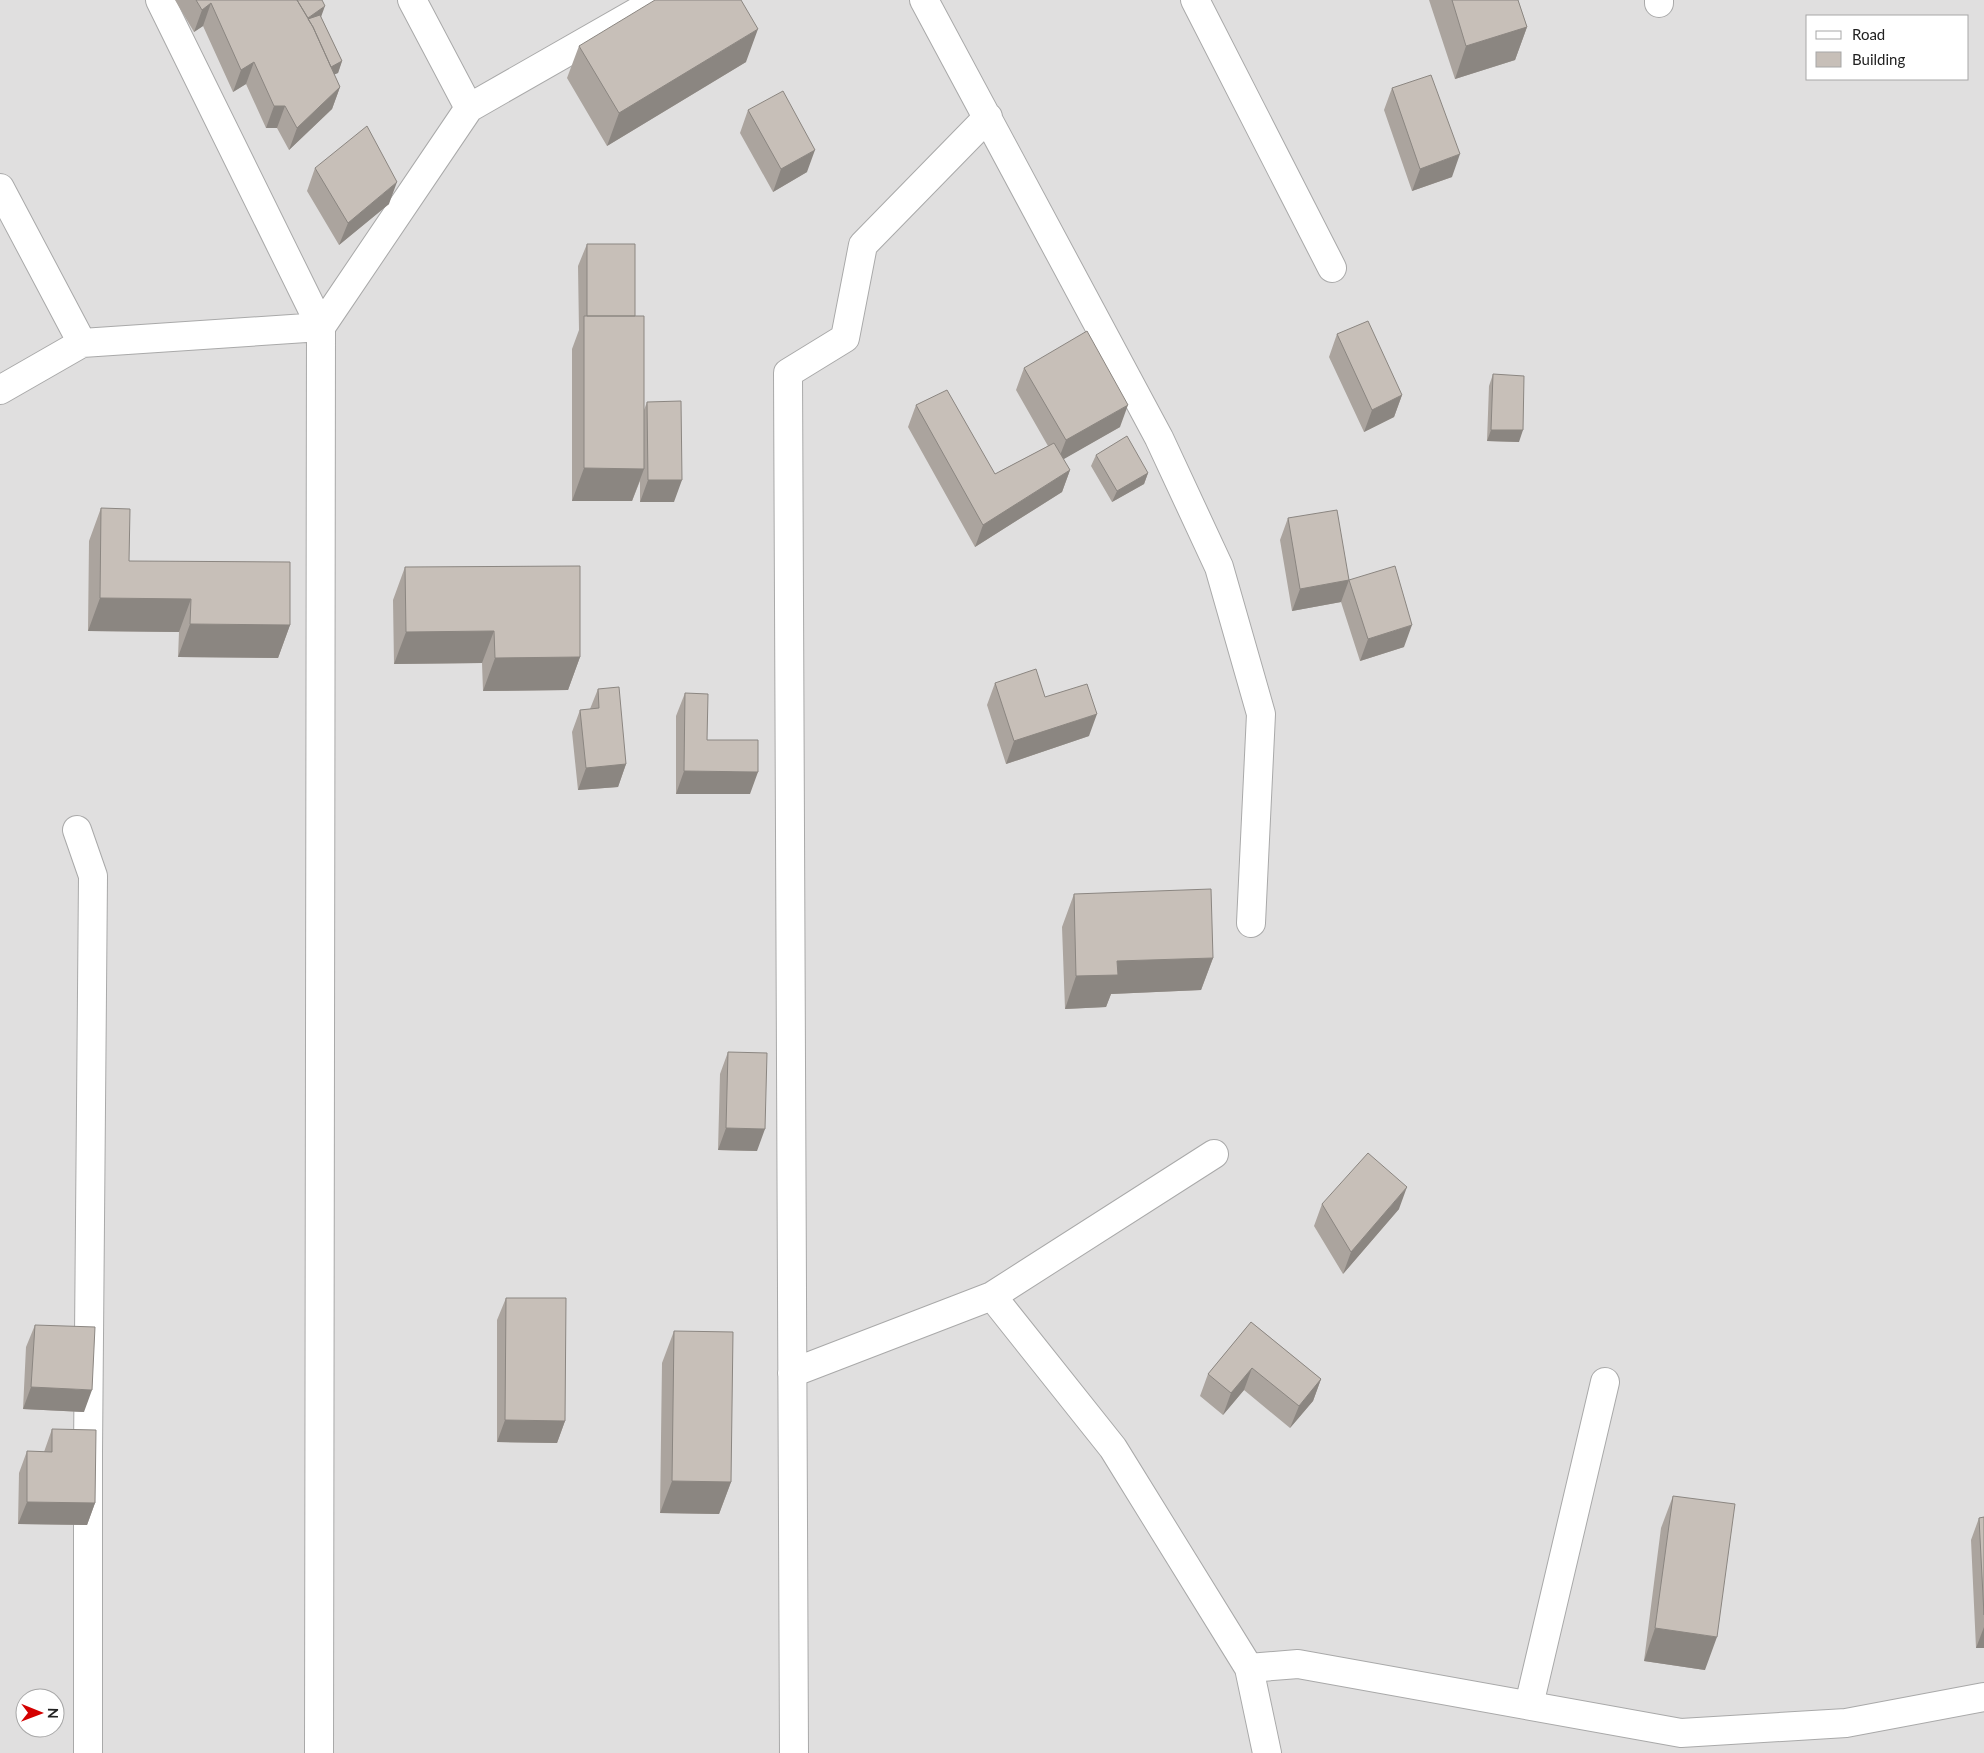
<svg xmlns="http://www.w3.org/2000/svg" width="1984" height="1753" viewBox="0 0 1984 1753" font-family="Lato,sans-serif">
  <rect width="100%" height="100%" fill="#f2efe9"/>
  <path fill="#e0dfdf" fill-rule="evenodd" d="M0,0H1984V1753H0ZM1808,16H1968V79H1808ZM25,1698H55V1728H25Z"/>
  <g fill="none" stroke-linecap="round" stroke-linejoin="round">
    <g stroke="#a9a9a9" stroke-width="30">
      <path id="minor" d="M160,0L321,327L319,1753
        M412,0L469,108
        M924,0L1159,438L1219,567L1261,714L1251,923
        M1195,0L1332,268
        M1659,0V3
        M0,188L82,343
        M0,390L82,343L321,327L469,108L658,0
        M77,830L93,876L88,1452V1753
        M992,1296L1113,1448L1249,1668L1267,1753
        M792,1373L992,1296L1214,1154
        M1249,1668L1298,1664L1681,1733L1846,1723L1984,1697
        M1529,1705L1605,1382
        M794,1753L788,373L845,338L863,245L988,117"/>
    </g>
    <use href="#minor" stroke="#fff" stroke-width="28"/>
  </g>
  <path fill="#aba49e" d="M175,0H322L321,17L342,61L338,73L334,74L340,87L332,109L289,150L277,128H266L246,84L233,92L203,26L194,32Z
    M1429,0H1518L1527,27L1515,60L1455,79Z
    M579,46L746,62L607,146L567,78Z
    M1392,88L1452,177L1412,191L1384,110Z
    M748,110L807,172L773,192L740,133Z
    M315,168L389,204L339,245L307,191Z
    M587,244L635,316L644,410L647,402L674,502H640V481L632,501H572V349L579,330L578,266Z
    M1337,334L1402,395L1394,417L1364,432L1329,357Z
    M1024,368L1120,427L1063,459L1070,470L1062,492L975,547L908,427L916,405L995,474L1048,446L1016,390Z
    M1493,374L1519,442L1487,441L1489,386Z
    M1096,455L1148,473L1144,484L1112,502L1091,466Z
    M101,508L129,561L290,625L278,658L178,657L179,632L88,631L89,541Z
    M1288,518L1349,580L1404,647L1360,661L1341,602L1292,611L1280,540Z
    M405,567L580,657L568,690L483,691L482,663L394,664L393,600Z
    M995,683L1045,697L1089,736L1006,764L987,705Z
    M598,689L626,764L618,787L578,790L572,732L580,710L590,709Z
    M685,693L707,740L750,794H676V716Z
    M1074,894L1213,958L1201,990L1111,994L1106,1007L1065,1009L1062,927Z
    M728,1052L757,1151L718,1150L720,1074Z
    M1322,1204L1399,1209L1343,1274L1314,1226Z
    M506,1298L565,1421L557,1443L497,1442V1320Z
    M1251,1322L1321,1379L1313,1401L1290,1428L1244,1390L1223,1415L1200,1396L1208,1374Z
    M35,1325L84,1412L23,1409L26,1347Z
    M674,1331L731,1482L719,1514L660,1513L662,1363Z
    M52,1429L95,1503L87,1525L18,1524L19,1473L27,1451L44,1452Z
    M1673,1496L1705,1670L1644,1661L1661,1528Z
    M1984,1517V1648H1976L1971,1540L1979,1518Z"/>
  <path fill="#8b8681" d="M211,3L203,26L194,32L202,10Z
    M325,6L321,17L304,21Z
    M1527,27L1515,60L1455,79L1466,46Z
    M758,29L746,62L607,146L619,113Z
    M342,61L338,73L319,81L323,70Z
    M254,62L246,84L233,92L241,70Z
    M340,87L332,109L289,150L297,128Z
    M274,106H285L277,128H266Z
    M815,150L807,172L773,192L781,169Z
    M1460,154L1452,177L1412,191L1420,169Z
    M397,182L389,204L339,245L348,223Z
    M1402,395L1394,417L1364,432L1372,410Z
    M1128,405L1120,427L1057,463L1066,440Z
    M1491,430H1523L1519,442L1487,441Z
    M584,468L644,469L632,501H572Z
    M1070,470L1062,492L975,547L983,525Z
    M1148,473L1144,484L1112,502L1117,491Z
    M648,480H682L674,502H640Z
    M1349,580L1341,602L1292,611L1300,589Z
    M100,598L191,599L179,632L88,631Z
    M190,624L290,625L278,658L178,657Z
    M1412,625L1404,647L1360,661L1368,639Z
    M494,631L482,663L394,664L406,632Z
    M580,657L568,690L483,691L495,658Z
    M1097,714L1089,736L1006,764L1014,741Z
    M626,764L618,787L578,790L586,768Z
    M684,771L758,772L750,794H676Z
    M1213,958L1201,990L1111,994L1106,1007L1065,1009L1076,976L1117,961Z
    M726,1128L765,1129L757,1151L718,1150Z
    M1407,1187L1399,1209L1343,1274L1351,1252Z
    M1252,1368L1244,1390L1223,1415L1231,1393Z
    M1321,1379L1313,1401L1290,1428L1299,1406Z
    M31,1387L92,1390L84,1412L23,1409Z
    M505,1420L565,1421L557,1443L497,1442Z
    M672,1481L731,1482L719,1514L660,1513Z
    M27,1502L95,1503L87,1525L18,1524Z
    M1984,1627V1648H1976Z
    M1655,1628L1717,1637L1705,1670L1644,1661Z"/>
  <path fill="#c7bfb8" stroke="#8b8681" d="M196,0H297L313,27L340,87L297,128L285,106H274L254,62L241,70L211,3L202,10Z
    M297,0H322L325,6L308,18Z
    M655,0H741L758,29L619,113L579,46Z
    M1452,0H1518L1527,27L1466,46Z
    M320,15L342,61L331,67L313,27L308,19Z
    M1431,75L1460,154L1420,169L1392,88Z
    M783,91L815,150L781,169L748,110Z
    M367,126L397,182L348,223L315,168Z
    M587,244H635V316H587Z
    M584,316H644V469L584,468Z
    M1368,321L1402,395L1372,410L1337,334Z
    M1087,331L1128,405L1066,440L1024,368Z
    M1493,374L1524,376L1523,430H1491Z
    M947,390L995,474L1054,443L1070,470L983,525L916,405Z
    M681,401L682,480H648L647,402Z
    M1127,436L1148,473L1117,491L1096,455Z
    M101,508L130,509L129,561L290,562V625L190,624L191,599L100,598Z
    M1337,510L1349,580L1300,589L1288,518Z
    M580,566V657L495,658L494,631L406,632L405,567Z
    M1395,566L1412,625L1368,639L1349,580Z
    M1036,669L1045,697L1087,684L1097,714L1014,741L995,683Z
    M619,687L626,764L586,768L580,710L599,708L598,689Z
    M685,693L708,694L707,740H758V772L684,771Z
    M1211,889L1213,958L1117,961L1118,975L1076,976L1074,894Z
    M728,1052L767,1053L765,1129L726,1128Z
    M1368,1153L1407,1187L1351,1252L1322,1204Z
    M506,1298H566L565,1421L505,1420Z
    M1251,1322L1321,1379L1299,1406L1252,1368L1231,1393L1208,1374Z
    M35,1325L95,1327L92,1390L31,1387Z
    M674,1331L733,1332L731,1482L672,1481Z
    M52,1429L96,1430L95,1503L27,1502V1451L52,1452Z
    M1673,1496L1735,1504L1717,1637L1655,1628Z
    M1984,1517V1615L1979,1518Z"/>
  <rect x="1806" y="15" width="162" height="65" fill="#ffffff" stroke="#a7a7a7"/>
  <rect x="1816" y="31" width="25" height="8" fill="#ffffff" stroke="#a7a7a7"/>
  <text x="1852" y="40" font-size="15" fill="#222222">Road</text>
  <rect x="1816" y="52" width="25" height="15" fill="#c7bfb8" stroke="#a7a7a7"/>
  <text x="1852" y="65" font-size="15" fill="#222222">Building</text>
  <g transform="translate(40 1713) rotate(91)"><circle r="24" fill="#ffffff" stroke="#a7a7a7"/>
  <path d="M0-4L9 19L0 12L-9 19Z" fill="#d40000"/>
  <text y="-8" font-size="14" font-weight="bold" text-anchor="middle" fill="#222222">N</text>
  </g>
</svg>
